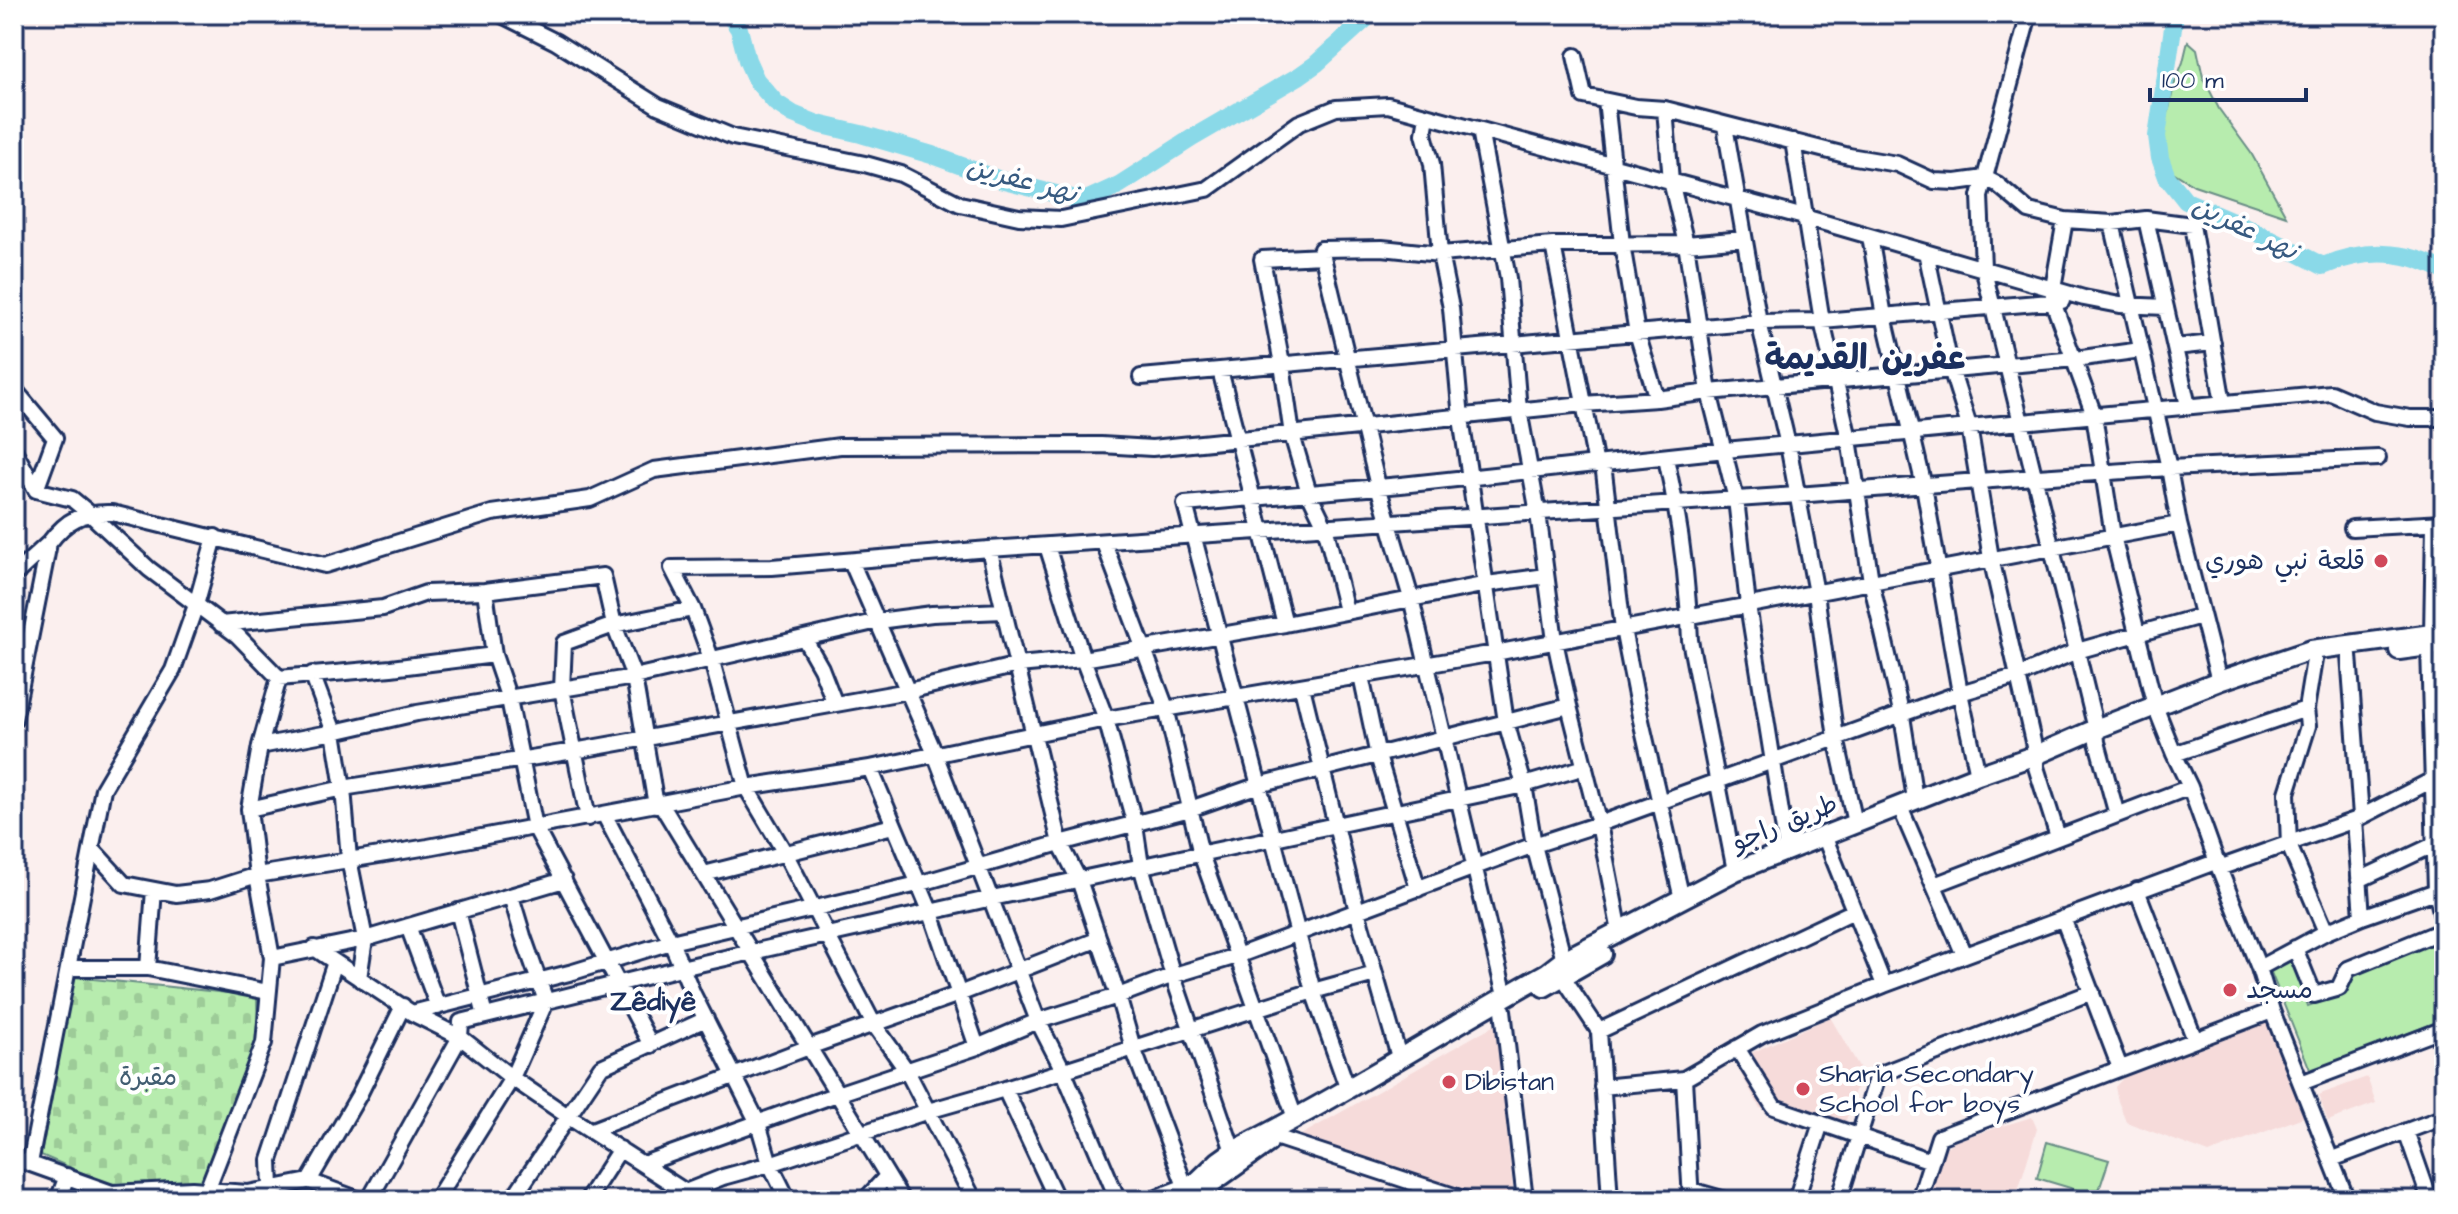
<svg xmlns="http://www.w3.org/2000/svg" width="2458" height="1214" viewBox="0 0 2458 1214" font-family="'Architects Daughter','Playpen Sans Arabic',sans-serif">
  <defs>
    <pattern id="cemetery-stones" width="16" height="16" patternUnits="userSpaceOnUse" patternTransform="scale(2)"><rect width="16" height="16" fill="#b7ecae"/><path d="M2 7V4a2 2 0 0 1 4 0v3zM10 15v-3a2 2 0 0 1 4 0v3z" fill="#9dcb98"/></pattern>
  </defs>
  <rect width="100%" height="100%" fill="#fbefee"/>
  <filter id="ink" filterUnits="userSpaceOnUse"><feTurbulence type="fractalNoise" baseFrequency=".0125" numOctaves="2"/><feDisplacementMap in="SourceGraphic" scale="16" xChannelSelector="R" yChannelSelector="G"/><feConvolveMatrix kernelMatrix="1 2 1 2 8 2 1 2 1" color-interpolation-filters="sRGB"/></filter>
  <g filter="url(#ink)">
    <path fill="#f6dbda" d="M1830,1017L1861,1070L1842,1134L1760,1108L1734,1061Z
      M2270,1019L2306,1116L2209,1153L2126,1122L2118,1101L2115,1087L2127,1074Z
      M1496,1024L1514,1200H1494L1294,1139Z
      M2367,1077L2376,1103L2328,1121L2318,1095Z
      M2032,1117L2037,1129L2015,1200H1927L1943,1149L1957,1140Z"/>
    <path fill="#b7ecae" stroke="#698e86" stroke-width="2" d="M2188,41L2197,49L2203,77L2219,109L2251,153L2286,216L2194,185L2173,172L2161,147L2174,85L2183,62Z
      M2444,937V1019L2311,1072L2270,970L2292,960L2308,1006L2343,993L2352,974Z
      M2047,1142L2109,1160L2097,1196L2037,1178Z"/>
    <path fill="url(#cemetery-stones)" stroke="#698e86" stroke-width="2" d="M74,977L257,996L258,1040L203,1182L113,1186L41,1155Z"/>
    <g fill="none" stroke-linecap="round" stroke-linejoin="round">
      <path stroke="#8ad9e8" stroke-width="18" d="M729,14L739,29L747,60L756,80L776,103L793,114L818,124L861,134L932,155L1000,180L1084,201L1119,185L1192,138L1299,76L1316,64L1371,14
        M2175,14L2157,136L2160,158L2167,177L2186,201L2242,225L2323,266C2363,249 2405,249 2444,271"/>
      <g stroke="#1b2f5e" stroke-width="20">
        <path id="minor" d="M500,14L556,42L658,106L733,137L865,164L901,174L960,204L1019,217L1061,219L1207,189L1299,123L1336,108L1388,105L1804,217L2084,298L2120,305L2166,307
          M2029,14L1980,196L1983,267L2096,729L2097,742L2117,815
          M1575,56L1584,96L1636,107L1665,109L1849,156L1897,164L1934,181L1956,182L1985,178L1997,184L2029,211L2065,220L2112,223L2146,219
          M1606,101L1622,244L1637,333L1657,399
          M1665,109L1671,181L1686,244L1709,392L1736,499L1748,605L1787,850
          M1427,116L1424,134L1432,164L1440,254L1451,308L1461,418L1506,722L1524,785L1534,845L1564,960
          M1725,126L1759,322L1788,445L1816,593L1836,738L1855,823
          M1480,130L1508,278L1519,410L1538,513L1555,641L1569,706L1599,824L1620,932
          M1793,141L1822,321L1849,439L1871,581L1902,716L1915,799
          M2065,220L2053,288V302L2094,415L2113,536L2155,706L2174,754L2190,787L2219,868L2259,968L2272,1011L2347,1200
          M2112,223L2169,468L2179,524L2219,681
          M1870,237L1884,316L1924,486L1960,693L1978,775
          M1553,245L1596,465
          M1926,252L1951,369L1969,426L1991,558L2036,755V767L2058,837
          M1323,256L1262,259L1282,364L1292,435L1309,493L1325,526L1346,611
          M2175,347L2213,343
          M1220,370L1285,624
          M1141,377L1759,322L1822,321L2062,301
          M14,389L55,438L36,490
          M2188,406L2146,219L2192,225L2223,403
          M14,450L36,490L72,499L89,513L149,569L238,636L279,678
          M1666,458C1679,517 1688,579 1690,640L1735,871
          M1603,464L1623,629L1640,716L1682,899
          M2352,528L2444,523
          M1104,543L1166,708L1201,854L1295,1118
          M1047,546L1083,659L1106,719L1135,825L1141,866L1173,976L1233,1151
          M989,549L1060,843L1079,880L1118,996L1133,1048L1185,1186
          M851,561L935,754L1038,1021L1063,1070L1118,1200
          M14,575L49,543
          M221,624L383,608L426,593L485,591
          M2432,634L2434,524
          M804,638L821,668L835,704
          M2429,647L2436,891L2444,924
          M2311,650L2314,660L2306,709L2308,726L2287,793L2289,845L2326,932
          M2349,655L2361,816
          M312,674L334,732L343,788L349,859L365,939L359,978
          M1361,676L1378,756L1418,889
          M279,678L391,668L494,655
          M1302,687L1357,911L1399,1057
          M14,720L49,543C67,519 82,512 112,513L325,565L492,513L590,499L654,470L840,446L1101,445L1152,448L1583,404L1657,399L1709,392L2075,359L2141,350
          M260,746L334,732L417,713L634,677L878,621L932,614L1003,611
          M2174,754L2306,709
          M870,768L931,913L977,1047
          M661,804L902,1200
          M249,809L343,788L574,751L908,691L1018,665L1083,659L1285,624L1487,584L1546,576
          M604,814L671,942L693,994L758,1123L770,1164L788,1200
          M1903,814L1964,955
          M588,818L562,689L564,643L614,625L693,609
          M2355,820L2362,917
          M1827,843L1884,985
          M93,850L124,884L176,894L210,890L257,875L428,847L746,787L870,768L1106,719L1495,653L2179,524
          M2219,868L2355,820L2444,774
          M704,874L893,826
          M2359,880L2444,840
          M1934,885L2190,787
          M2137,890L2195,1040
          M458,911L485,1016
          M2063,918L2120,1068
          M408,926L438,1007
          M314,948L412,1013L460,1037L512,1078L569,1117L698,1200
          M2295,948L2314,995L2339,988L2348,969L2444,930
          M272,958L365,939L564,880
          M69,968H148L268,992
          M148,968L154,890
          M2259,968L2326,932L2362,917L2436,891
          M1563,977L1599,1031L1610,1200
          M1505,996L1411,598L1378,486L1321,249L1382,248L1440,254L1553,245L1686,244L1744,239
          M1503,1010L1525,1200
          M412,1013L573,972L671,942L918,884L1060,843L1190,809L1259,785L1569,706
          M1599,1031L1854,911
          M651,1045L535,827L509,699L494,655L485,591L603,576L614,625L634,677L656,805
          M1737,1048L1774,1107L1931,1161
          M1684,1079L1691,1200
          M2301,1083L2444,1029
          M1602,1087L1684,1079L1762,1034L1884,985L2218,861
          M1005,1089L1057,1200
          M1348,1090L1313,991L1185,504L1401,485L1725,450L2331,393L2375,412L2410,418H2444
          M592,1130L809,1047L959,994L1099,939
          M2406,1131L2430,1200
          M1278,1138L1466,1200
          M14,1158L112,1193L192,1189L248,1193L309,1181L360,1200
          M2332,1159L2444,1117
          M30,1163L103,789L173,670L196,605L215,537
          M643,1164L837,1094L977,1047L1038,1021L1118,996L1171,976L1237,956L1534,845L1599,824L1960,693L2018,676L2077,651L2201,616
          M309,1181L359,1095L403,1006
          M271,1188L270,1160L335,962
          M207,1190L264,1043L272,958L257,875L249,809L260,746L279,678
          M1691,1190L1726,1200
          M58,1200L67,1176
          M369,1200L460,1037L461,1022L681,968L992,898L1524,785L1585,767
          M436,1200L512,1078L546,1001L523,936L511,896
          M512,1200L601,1067L706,1019
          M587,1200L620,1149
          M665,1200L723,1177L770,1164L928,1111L1005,1089L1313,991L1375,974
          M865,1200L887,1176
          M974,1200L907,1071L873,1023L785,853L746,787L712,661L693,609L672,568L772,567L989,549L1797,495L1978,481L2169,468L2378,458
          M1796,1200L1821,1123
          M1839,1200L1878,1075L2092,992
          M1919,1200L1939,1137L2272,1011"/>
      </g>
      <g stroke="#1b2f5e" stroke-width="24">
        <path id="major" d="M2399,650L2444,644
          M1544,987L1602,954
          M1196,1183L1219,1161L1233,1151C1341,1097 1442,1031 1547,973L1564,960L1735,871L1978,775L2036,755L2096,729L2219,681L2311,650L2432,634L2444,629
          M1206,1187L1268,1143
          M1155,1200L1181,1190
          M1176,1200L1185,1186L1196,1183L1206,1187L1214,1200"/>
      </g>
      <use href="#minor" stroke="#fff" stroke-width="14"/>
      <use href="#major" stroke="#fff" stroke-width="18"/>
    </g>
  </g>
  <g fill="#d1495b" stroke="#fff" stroke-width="3">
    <circle cx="2381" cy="561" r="8"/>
    <circle cx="2230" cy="990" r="8"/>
    <circle cx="1449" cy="1082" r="8"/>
    <circle cx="1803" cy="1089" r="8"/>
  </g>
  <g text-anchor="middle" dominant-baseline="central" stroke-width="8" stroke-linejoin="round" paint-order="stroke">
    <g font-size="26" fill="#1b2f5e" stroke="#fff" text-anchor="start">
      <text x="2365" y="561" text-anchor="end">قلعة نبي هوري</text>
      <text x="2246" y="990">مسجد</text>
      <text x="1819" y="1074">Sharia Secondary<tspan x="1819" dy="30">School for boys</tspan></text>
      <text x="1465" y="1082">Dibistan</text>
    </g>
    <g font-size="26" fill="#1b2f5e" stroke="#fff">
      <text transform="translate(1785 823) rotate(-22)">طريق راجو</text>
    </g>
    <g font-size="26" fill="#425e72" stroke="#fff">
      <text x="148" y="1077">مقبرة</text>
    </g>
    <g font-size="28" font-style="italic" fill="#375a80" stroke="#fff">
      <text transform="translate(1022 180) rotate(15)">نهر عفرين</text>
      <text transform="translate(2245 228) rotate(26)">نهر عفرين</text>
    </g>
    <g font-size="28" font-weight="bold" fill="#1b2f5e" stroke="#fff">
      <text x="653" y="1001">Zêdiyê</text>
    </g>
    <g font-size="34" font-weight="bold" fill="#1b2f5e" stroke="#fff">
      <text x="1865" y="359">عفرين القديمة</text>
    </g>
  </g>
  <rect width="2458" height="1214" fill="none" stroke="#fff" stroke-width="48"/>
  <rect x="24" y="24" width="2410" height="1166" fill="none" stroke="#1b2f5e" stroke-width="3" filter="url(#ink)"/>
  <path d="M2150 88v12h156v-12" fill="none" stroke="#1b2f5e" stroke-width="4"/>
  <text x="2162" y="88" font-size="24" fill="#1b2f5e" stroke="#ffffff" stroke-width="6" paint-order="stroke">100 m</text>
</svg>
